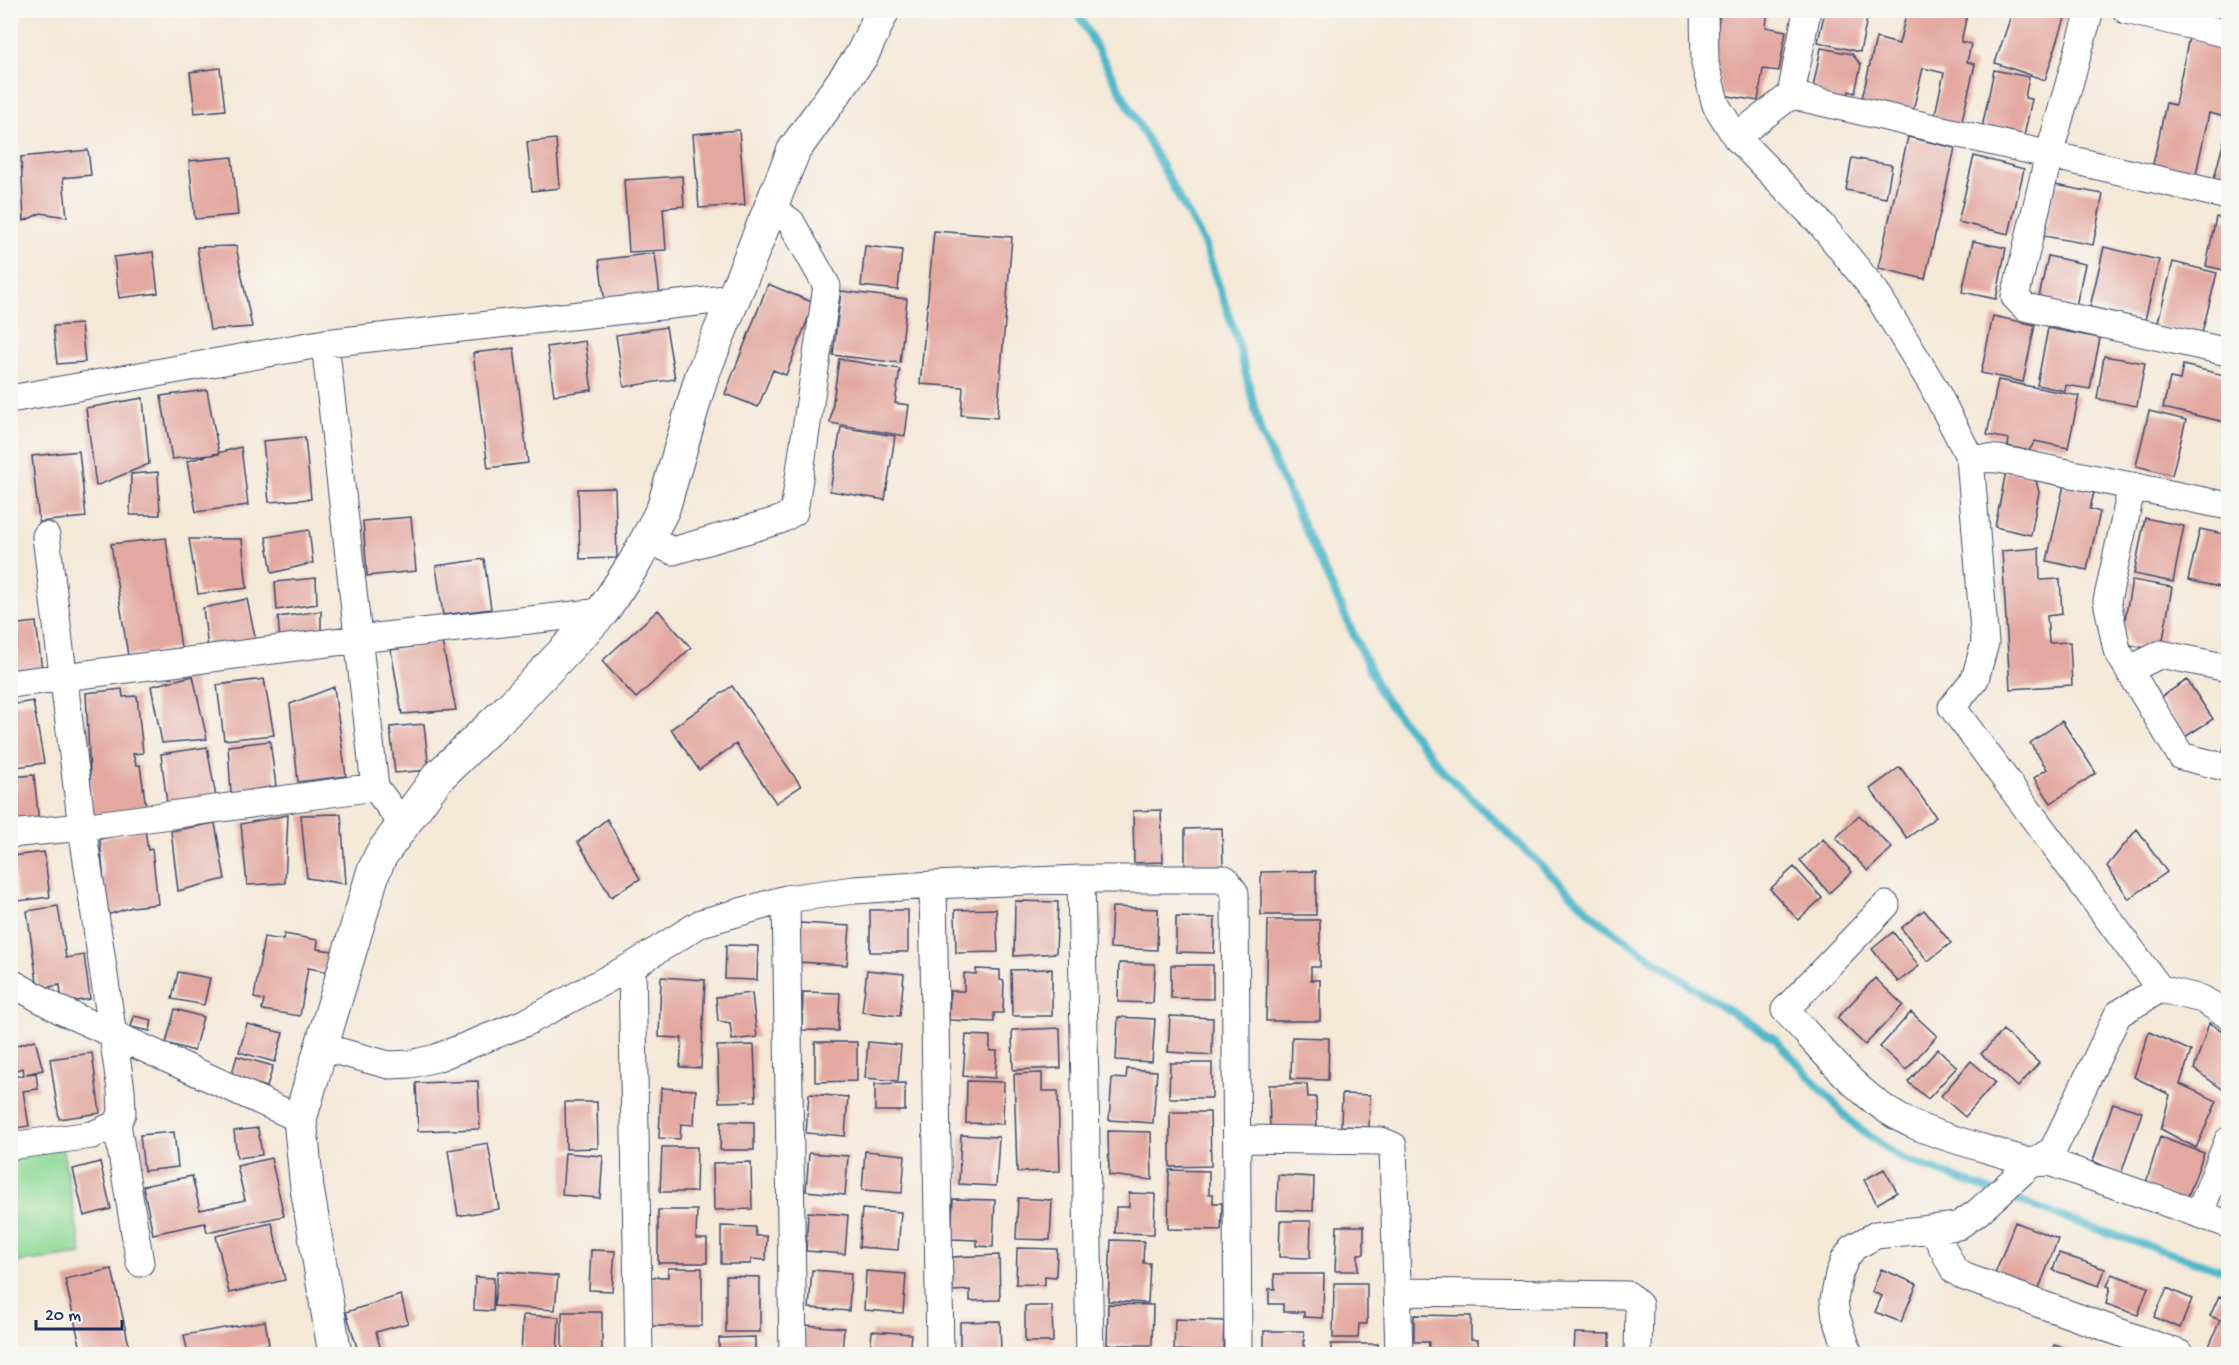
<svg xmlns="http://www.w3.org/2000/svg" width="2239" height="1365" viewBox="0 0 2239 1365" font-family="'Gochi Hand',sans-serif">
  <rect width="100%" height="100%" fill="#f6f6f2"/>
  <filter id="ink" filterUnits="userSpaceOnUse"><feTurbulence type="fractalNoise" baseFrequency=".0167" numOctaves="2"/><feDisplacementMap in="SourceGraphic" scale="12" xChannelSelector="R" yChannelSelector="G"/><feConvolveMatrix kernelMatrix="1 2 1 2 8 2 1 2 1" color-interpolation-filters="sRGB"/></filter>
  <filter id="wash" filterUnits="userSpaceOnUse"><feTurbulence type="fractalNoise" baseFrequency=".008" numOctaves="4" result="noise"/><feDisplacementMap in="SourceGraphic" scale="24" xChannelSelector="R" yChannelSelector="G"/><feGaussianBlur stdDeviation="1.35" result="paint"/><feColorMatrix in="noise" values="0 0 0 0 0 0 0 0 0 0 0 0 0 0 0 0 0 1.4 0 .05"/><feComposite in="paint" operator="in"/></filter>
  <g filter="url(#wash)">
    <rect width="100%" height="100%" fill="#f4e8d7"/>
    <path fill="#8fd995" stroke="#55847a" stroke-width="1.5" d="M62,1147L82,1254L11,1263L10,1154Z"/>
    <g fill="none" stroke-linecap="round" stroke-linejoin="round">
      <path stroke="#4eb8ca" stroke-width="8" d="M1076,10L1204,243L1237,339L1261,433L1381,694L1442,770L1599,921L1705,996L1775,1039L1852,1123L1899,1157L2090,1227L2228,1272"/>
    </g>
    <g id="blocks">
      <path fill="#e3a9a0" d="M1720,10H1768L1766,27L1786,31L1779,71L1763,69L1758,101L1723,95L1715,52Z
        M1825,10H1869L1860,52L1818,42Z
        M1907,10H1968L1961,42L1971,44L1967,62L1975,64L1960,129L1933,123L1944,73L1923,68L1911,119L1860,107L1876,38L1899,44Z
        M2013,10H2054L2066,15L2045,80L1995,63Z
        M2183,10H2228V15L2227,21Z
        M2189,37L2228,45V101L2225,117L2209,113L2195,179L2152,169L2166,103L2175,105Z
        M1821,48L1852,54L1861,65L1855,93L1849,91L1846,105L1811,97Z
        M220,68L225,110L195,113L190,72Z
        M1994,70L2029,77L2025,98L2032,99L2023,141L1981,132Z
        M2228,125V190L2212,186Z
        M739,130L745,205L699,208L693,134Z
        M1908,137L1955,148L1925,279L1878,268Z
        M556,139L560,188L532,191L527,142Z
        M88,150L91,175L63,178L67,217L41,213L24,221L21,157Z
        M1974,156L2024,169L2009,234L1958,222Z
        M232,157L238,215L195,219L189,161Z
        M1852,158L1892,165L1886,198L1846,190Z
        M682,176L684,206L663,208L666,250L629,252L624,180Z
        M2055,185L2103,194L2093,245L2044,236Z
        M2216,217L2228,220V271L2206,266Z
        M934,231L1012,237L997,418L961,415L963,387L920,384Z
        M1973,241L2006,248L1996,299L1962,292Z
        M236,246L252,327L210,330L197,247Z
        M865,246L902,250L898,290L861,286Z
        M2104,247L2159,260L2145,320L2090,307Z
        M153,252L158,293L119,298L114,257Z
        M655,253L660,296L605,303L599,260Z
        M2048,256L2085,264L2076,306L2039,297Z
        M2173,262L2217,273L2201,337L2157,326Z
        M10,269L14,300H10Z
        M768,284L814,303L786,375L773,370L758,407L725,394Z
        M841,291L907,299L900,363L833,355Z
        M1993,316L2035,325L2023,382L1981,373Z
        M81,324L85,362L57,364L53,326Z
        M666,327L675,379L624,387L616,335Z
        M2048,328L2100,338L2090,389L2066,385L2065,391L2037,385Z
        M585,341L592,390L554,395L547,347Z
        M514,348L528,463L488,468L473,353Z
        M2104,356L2145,363L2137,406L2097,399Z
        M839,359L900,369L895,403L909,405L905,436L830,423Z
        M2183,365L2228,376V407L2225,422L2163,408L2170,378L2180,380Z
        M1998,380L2079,396L2068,448L2035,441L2029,451L2008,446L2009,439L1987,435Z
        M207,390L219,454L172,459L161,396Z
        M143,398L149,464L96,486L86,408Z
        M2149,411L2186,420L2172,475L2136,466Z
        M841,427L895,436L885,500L830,491Z
        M305,437L311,499L269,502L263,441Z
        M241,447L248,505L196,512L187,461Z
        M79,451L86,517L39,522L32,456Z
        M2006,471L2035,477L2039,492L2031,535L1995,527Z
        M158,472L160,515H130L131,474Z
        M2064,485L2094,492L2090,509L2100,512L2087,570L2047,561Z
        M615,488L617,558L580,559L578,489Z
        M411,517L416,571L367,576L363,521Z
        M2145,518L2184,526L2173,582L2134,574Z
        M2200,529L2228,535L2219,587L2188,580Z
        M309,530L313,563L272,573L266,537Z
        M166,538L181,648L128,656L111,544Z
        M189,539H242L247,588L198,594Z
        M2039,548L2040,580L2060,579L2062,614L2047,616L2049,643L2070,642L2072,685L2010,689L2002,551Z
        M484,559L491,609L443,615L436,566Z
        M10,561L17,616H10Z
        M316,578L317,604L277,610L275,582Z
        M2132,580L2172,587L2161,651L2130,645L2124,625Z
        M247,599L256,641L208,648L203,608Z
        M658,610L691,648L636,698L602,661Z
        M321,611V635L280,641L278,617Z
        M36,622L42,670L10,674V625Z
        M442,642L456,710L402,714L391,650Z
        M193,676L207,739L162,743L151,686Z
        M264,679L274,735L224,740L217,685Z
        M2187,680L2213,719L2185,737L2159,698Z
        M732,686L801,786L776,803L736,744L699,770L671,729Z
        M334,687L346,776L298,782L290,704Z
        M122,689L123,697L137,696L143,753L133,754L136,765H140L146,807L92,817L86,693Z
        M33,701L44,763L10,768V705Z
        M2062,721L2096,773L2051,803L2034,778L2047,769L2030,743Z
        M424,724L429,770L395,773L390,727Z
        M2227,730H2228V763L2221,762Z
        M270,741L276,786L231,794L228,746Z
        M207,747L216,797L167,804L161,754Z
        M1900,767L1936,817L1907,838L1870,789Z
        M34,775L39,823L10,826V777Z
        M1161,810L1163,862L1134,863L1133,811Z
        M341,814L346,884L307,878L301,815Z
        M288,815L285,883L247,885L241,824Z
        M1859,815L1892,848L1868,871L1836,838Z
        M607,819L640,879L611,897L578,842Z
        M215,823L225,879L178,891L171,831Z
        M1222,828L1223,866H1185V829Z
        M145,829L148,850L152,849L158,904L132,907L107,915L100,839Z
        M2137,829L2167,872L2129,899L2107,866Z
        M1823,839L1852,872L1829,893L1800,860Z
        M44,852L50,897L18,901L12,856Z
        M1794,867L1822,898L1798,920L1770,889Z
        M1316,871V915H1261V872Z
        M1015,901L1058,902L1056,953L1014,956Z
        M58,906L66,958L84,955L90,999L62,1003L60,985L38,989L27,911Z
        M1112,907L1158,909L1157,950L1110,948Z
        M996,909L998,952L956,953L955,910Z
        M870,910H908V952H870Z
        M1924,910L1951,943L1928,961L1901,928Z
        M1176,917L1215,918L1214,953L1176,952Z
        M1268,920H1320V967H1311V980H1320V1021H1266Z
        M800,923L850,926L847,965L798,962Z
        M1893,932L1919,966L1898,982L1872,949Z
        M284,934L318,940L317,949L333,951L329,972L308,968L300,1016L262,1010L264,1000L254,998L264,937L283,940Z
        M726,945L758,946L757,980L725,979Z
        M1119,963L1155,964L1153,1003L1118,1002Z
        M1171,965H1213V999L1171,998Z
        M976,969L1000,970V980L1004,981L1003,1013H994V1022L949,1020L950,991H964V973L976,974Z
        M1052,969V1016H1012L1011,970Z
        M867,970L904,974L900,1016L862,1012Z
        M178,972L210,978L204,1005L172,999Z
        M661,977L705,980L701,1068L680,1067L682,1038L659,1037Z
        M1875,978L1903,1005L1865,1045L1837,1018Z
        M803,992L840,993L838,1031L802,1030Z
        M752,993L757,1037L732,1040L730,1023L718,1021L716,997Z
        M175,1009L203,1017L194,1051L166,1043Z
        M1911,1012L1937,1036L1906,1070L1880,1047Z
        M134,1016L152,1020L150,1031L131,1027Z
        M1170,1016L1213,1018L1212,1055L1168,1052Z
        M1118,1017L1155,1019L1152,1062L1116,1060Z
        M2209,1023L2228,1034V1093L2194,1069Z
        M247,1024L283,1033L275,1062L239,1052Z
        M1060,1028L1061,1068L1013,1070L1012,1030Z
        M2003,1030L2039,1063L2018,1087L1981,1054Z
        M10,1031L15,1046L35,1040L43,1070L26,1074L36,1073L38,1089L23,1091L29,1126L10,1129V1077L24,1075L23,1068L10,1072Z
        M2149,1032L2191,1051L2180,1084L2217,1101L2196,1148L2161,1129L2170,1095L2134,1077Z
        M966,1035L990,1036V1051H997L995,1078L963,1076Z
        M1292,1037L1329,1038L1328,1080L1291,1079Z
        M815,1042H857V1081L815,1082Z
        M868,1042L901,1045L898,1081L865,1078Z
        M754,1045L756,1101L719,1102L717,1046Z
        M1938,1049L1957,1067L1928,1099L1908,1082Z
        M92,1053L100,1113L59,1119L50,1059Z
        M237,1056L273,1066L267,1087L231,1077Z
        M1971,1061L1995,1082L1965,1117L1941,1096Z
        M1170,1063H1212V1098H1169Z
        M1127,1069L1157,1071L1153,1123L1109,1120L1112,1078L1126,1079Z
        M1042,1073V1091H1058L1060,1171L1017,1172L1014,1074Z
        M478,1081L480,1129L418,1131L416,1083Z
        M967,1081L1004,1082L1003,1124L966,1123Z
        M905,1083V1111H875V1084Z
        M1307,1084L1308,1097H1316L1317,1130L1270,1132L1269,1085Z
        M661,1088L696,1090L694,1125L681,1124L680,1139L659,1138Z
        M809,1094L848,1097L845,1136L806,1133Z
        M1342,1094L1370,1095L1369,1127L1341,1126Z
        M565,1102H597L598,1148L566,1149Z
        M2113,1103L2142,1112L2121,1174L2093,1161Z
        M1170,1112H1210L1211,1166L1170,1167Z
        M721,1121L754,1122V1150H720Z
        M258,1128L262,1155L237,1158L234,1131Z
        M1108,1131L1151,1132L1152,1180L1109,1175Z
        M174,1132L178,1167L144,1171L140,1135Z
        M961,1135L999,1137L996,1186L959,1184Z
        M2160,1137L2204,1153L2186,1202L2145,1186Z
        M488,1143L499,1209L458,1216L448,1150Z
        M662,1147H697L696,1192H660Z
        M865,1151L905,1155L902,1193L862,1190Z
        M565,1153L603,1156L600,1198L562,1195Z
        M809,1153L848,1156L845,1195L806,1191Z
        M271,1158L284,1216L207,1232L205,1223L153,1234L143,1186L192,1176L200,1210L245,1200L237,1166Z
        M100,1162L111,1209L84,1216L73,1169Z
        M751,1162L752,1209L714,1210L713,1163Z
        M1884,1169L1897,1192L1877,1204L1864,1180Z
        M1169,1170L1209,1171V1194H1213V1203H1222L1221,1230L1168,1229Z
        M1278,1175L1314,1177L1313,1211L1277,1210Z
        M1129,1193L1155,1194L1154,1234L1115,1233L1116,1207H1129Z
        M1018,1198L1052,1200L1050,1240L1016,1239Z
        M953,1199L995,1200L993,1247L977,1246V1240L951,1239Z
        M862,1209L901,1212L898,1250L859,1247Z
        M658,1210H697L696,1239H707V1263H658Z
        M808,1212L848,1215L845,1254L806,1251Z
        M1280,1221H1311L1310,1258L1279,1257Z
        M2015,1222L2058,1239L2038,1291L1995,1274Z
        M272,1223L285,1280L229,1293L216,1236Z
        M721,1226L755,1227L756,1236H767L766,1260L751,1259V1264H721Z
        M1337,1226H1364V1254H1358V1271H1335Z
        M1111,1240L1144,1241L1143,1263H1150L1148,1303L1108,1301Z
        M1017,1248L1057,1249L1056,1277L1045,1276V1285L1016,1284Z
        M591,1250L615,1251L612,1291L589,1290Z
        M2059,1253L2105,1269L2099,1286L2053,1270Z
        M999,1255L1000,1300L970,1301V1290L953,1291L952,1257Z
        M668,1268H702V1326H651V1277H668Z
        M112,1269L131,1354H82L65,1279Z
        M1881,1269L1917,1284L1901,1322L1875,1312L1882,1296L1872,1292Z
        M812,1270L851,1273L849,1311L809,1308Z
        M498,1271L558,1276L555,1310L494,1306Z
        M866,1271L906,1274L903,1313L864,1310Z
        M1274,1274H1324L1323,1318L1304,1317V1312H1283V1304H1269V1289H1275Z
        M2112,1274L2148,1287L2138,1315L2106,1304L2110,1287L2107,1286Z
        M726,1276L760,1277V1332H726Z
        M475,1277L494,1278L493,1311L474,1310Z
        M1334,1283H1367V1324H1359L1358,1338H1333Z
        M2167,1288L2192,1299L2180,1328L2154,1317Z
        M401,1295L408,1323L376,1332L382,1354H359L346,1312Z
        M2219,1296L2228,1300V1346L2225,1354L2208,1349L2220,1320L2210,1316Z
        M1108,1304L1153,1305L1152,1345H1107Z
        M1025,1306H1052L1053,1342H1025Z
        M562,1312H602V1354H562Z
        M523,1315L559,1317L557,1354H521Z
        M1414,1315L1471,1316V1339L1478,1340V1354H1428L1429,1342H1414Z
        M1175,1319L1224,1321L1223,1352L1174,1350Z
        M265,1321L269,1344L245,1349L246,1354H188L184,1335Z
        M1000,1321L1001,1354H960V1322Z
        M804,1325L844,1328L842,1354H802Z
        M872,1331L911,1334L909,1354H870Z
        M1264,1331H1304V1354H1264Z
        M1575,1333L1610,1334V1354H1574Z
        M755,1337V1354H719V1338Z
        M1331,1344H1378V1354H1331Z
        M2054,1345L2081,1354H2051Z
        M1106,1348H1141V1354H1106Z"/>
    </g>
  </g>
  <g filter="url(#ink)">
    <use href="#blocks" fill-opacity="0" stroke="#3c4b70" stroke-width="1.5"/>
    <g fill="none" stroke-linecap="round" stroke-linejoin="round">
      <g stroke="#3c4b70" stroke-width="29">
        <path id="minor" d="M1704,10L1705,64L1716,105L1736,137L1821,224L1875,291L1933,386L1970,458L1985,643L1975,679L1952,707L2160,989
          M2090,10L2049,155L2015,297L2025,307L2228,352
          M2126,10L2228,34
          M1791,95L2228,196
          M1736,137L1791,95L1807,10
          M325,343L375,787L402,823
          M10,399L325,343L734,298
          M1970,458L1999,459L2228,506
          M2132,486L2107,601L2117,650L2181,756L2228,768
          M647,539L673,551L780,520L794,512L827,286L791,222L770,207
          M2129,670L2161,654L2228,668
          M10,684L358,639L602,612
          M10,834L82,827L375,787
          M1081,879L1090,1354
          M933,885L940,1354
          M786,899L793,1354
          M1886,905L1785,1010C1823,1049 1862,1103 1914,1125C1952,1141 1993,1150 2032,1163L2049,1162L2228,1224
          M632,966L639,1354
          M10,982L62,1011L300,1119
          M322,1047L389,1065L411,1064L436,1058L527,1022L632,966L701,923L786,899L854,890L933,885L1081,879H1225L1235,893L1238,1354
          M117,1124L140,1263
          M1237,1139L1381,1141L1393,1146L1399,1354
          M10,1146L92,1135L117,1124L122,1113L121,1090L82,827L46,536
          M2200,1212L2228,1141
          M1933,1229L1954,1270L1965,1277L2180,1354
          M1399,1292L1628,1295L1639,1305L1638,1354
          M1849,1354L1836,1316L1834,1300L1839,1274L1845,1259L1854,1247L1876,1235L1958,1226L1978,1212L2032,1163L2053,1150L2118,1014L2160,989L2202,999L2228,1015"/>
      </g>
      <g stroke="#3c4b70" stroke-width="35">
        <path id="tertiary" d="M335,1354L307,1188L300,1119L373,873L381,855L437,778L511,707L602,612L635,562L663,509L701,378L794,150L862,55L883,10"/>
      </g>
      <use href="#minor" stroke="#fff" stroke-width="27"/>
      <use href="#tertiary" stroke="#fff" stroke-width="33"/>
    </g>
  </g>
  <rect width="2239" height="1365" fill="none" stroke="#f6f6f2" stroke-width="36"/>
  <path d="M36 1320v9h86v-9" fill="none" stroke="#1b2f5e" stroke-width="3"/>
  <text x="45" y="1320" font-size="18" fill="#1b2f5e" stroke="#f6f6f2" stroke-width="4.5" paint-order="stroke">20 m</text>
</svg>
